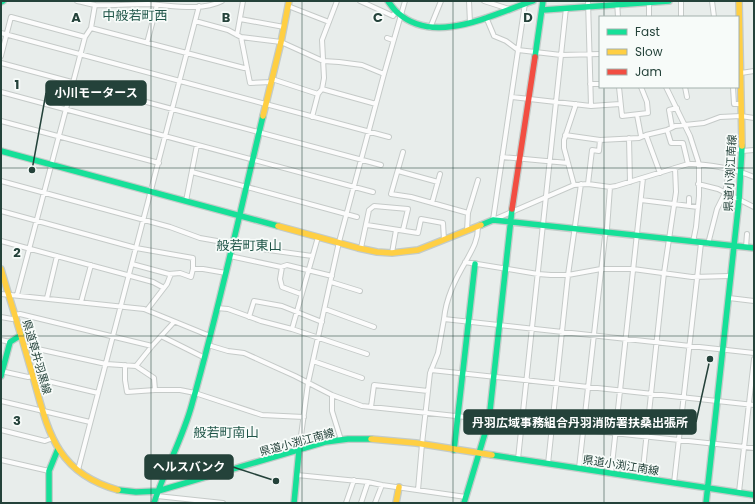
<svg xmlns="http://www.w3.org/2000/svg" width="755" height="504" viewBox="0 0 755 504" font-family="Poppins,'Noto Sans JP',sans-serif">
  <rect width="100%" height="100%" fill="#e8edeb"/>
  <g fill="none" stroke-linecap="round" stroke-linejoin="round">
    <g stroke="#c5cac8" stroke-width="6">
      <path id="street" d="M77,1C83,2 89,4 95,5C113,6 131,4 148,4C171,5 200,12 222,1
        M360,1L393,16L396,11
        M469,1L470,23
        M484,1L509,9
        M588,1L591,106
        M617,1L618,17
        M649,1V17
        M681,1V17
        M712,1L714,17
        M525,3L493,220L574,185L588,184L610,187L616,186L688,164C706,163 738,170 754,177
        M288,6L329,22
        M486,17L494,36L506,41L518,50L561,55L600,54
        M240,19L284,27
        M195,21L228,30L241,37L281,42L323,61L339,62L362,65L384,74
        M91,28L244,68H247
        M430,28L441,1
        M1,33L389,137
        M237,35L243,1
        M241,37L250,83L272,82
        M387,38L393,40
        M147,43L157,5
        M1,56L11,17L85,37
        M1,63L381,165
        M741,73L754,71
        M272,79L318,94
        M590,84H600
        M619,87L622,116L648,113L647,102L641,87
        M666,87L690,136L699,164V196L696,227L693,242
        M685,87L687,97
        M733,87L734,104H741
        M322,89L376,104
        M1,92L373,192
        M512,97L591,106L620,104
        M637,115L641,136
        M312,117L318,94L322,89L324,78L322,40L337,1
        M1,121L159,163
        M672,127L669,110L677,108
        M667,130L671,143H683L688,164
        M565,135L600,140L639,138L646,135L660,173
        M646,135L667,130L675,126L704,123L720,117L741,116L754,118
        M629,138L630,182
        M742,151L754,150
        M403,152L391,194L411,197L468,213L467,231
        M502,157L568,163
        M398,171L438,182
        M192,172L357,217
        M1,181L170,227L200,238L217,241L220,244L233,246
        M588,184L592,150L599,151L600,140
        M698,184L718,189L754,207
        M574,185L564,148V140L576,104
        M641,200L698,207
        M186,201L197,145
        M432,203L440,174
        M689,205V198
        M1,211L136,248L193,258V269
        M468,213L478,180
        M367,225L418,233L421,219L443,223L444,240
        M1,241L153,282L164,288
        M708,244L717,209L725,193L731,162L729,151L742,149
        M233,245L312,256
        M746,247L747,234
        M361,248L369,210L374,206L408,209L403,230
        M392,253L396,230
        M230,256L281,267L287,265L332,276
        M465,262L538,274L551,275H568L601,269H633L692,277L730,276
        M132,264L169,274L180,273L191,277L193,269H203L226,273
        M282,267L280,279L282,287L301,294
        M331,282L360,291
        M1,294L144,309L210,336
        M17,295L85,37L91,28L95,5
        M47,298L57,256
        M729,298L754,301
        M81,302L91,265
        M217,308L228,309L261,321L292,329L367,354
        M325,309L374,327
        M147,310L167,284L171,274
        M14,315L20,314L152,346
        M1,317L12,319L15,318
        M249,317L254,301L282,306L322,322
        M444,319C446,298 455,280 466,261C472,250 478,241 478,227
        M292,329L318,237
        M161,336L205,358
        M1,340L10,342
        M208,345L228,351L244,353L295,376L332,395L362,406L754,448
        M24,346L106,364L136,366L154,378L155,390H180L195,393L262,415L304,417
        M313,361L362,378
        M125,365V380L127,392L155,390
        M136,366L152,346L174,322
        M431,370L754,405
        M1,371L28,377L33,376
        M34,380L39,379L98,393
        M332,395V411L341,440
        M1,401L90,422
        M371,407L374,385L428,391
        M1,430L45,441L53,438
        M299,451L308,383L339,242L384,74L405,1
        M518,459L566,8
        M1,460L49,471
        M548,464L568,275L581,184
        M579,468L605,236L607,229L610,187
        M78,470L199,6
        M611,474L643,178
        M297,475L368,482L382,485L466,497
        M642,478L664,273L676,192L675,168
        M674,483L701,243
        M418,490L422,444L430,373L438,353L444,319L754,353
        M739,492L754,359
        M157,496L223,503
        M346,503L354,480
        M361,503L368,482
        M375,503L382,485"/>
    </g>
    <g stroke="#c3cbc8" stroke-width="8">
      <path id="fast" d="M388,1C391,5 394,10 398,13C435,46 493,14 533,1
        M1,2L3,1
        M543,10L669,1
        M535,57L543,1
        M1,151L278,226
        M481,225L493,220L754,248
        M1,376L10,342L21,335
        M454,450L475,264
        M492,455L754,495
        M118,490L136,492L158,491L325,442L348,439H371
        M49,503V471L58,449
        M154,503C165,469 183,438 192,404C219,309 240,212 263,116
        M294,503L299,451
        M464,503L489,420L512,209
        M706,503L739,200L742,146"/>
    </g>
    <g stroke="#c3cbc8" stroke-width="8">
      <path id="slow" d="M739,1L742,146
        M263,116L281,42L289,1
        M278,226L358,248L377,252L392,253L418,250L481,225
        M1,269C10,300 20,331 29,363C47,421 49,471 118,490
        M371,439L416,443L492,455
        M396,503L399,487"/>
    </g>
    <g stroke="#c3cbc8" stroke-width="8">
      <path id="jam" d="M512,209L535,57"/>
    </g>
    <use href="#street" stroke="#fcfcfc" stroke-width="4"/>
    <use href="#fast" stroke="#16e098" stroke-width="5.5"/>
    <use href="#slow" stroke="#ffcf43" stroke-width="5.5"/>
    <use href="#jam" stroke="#f24e42" stroke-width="5.5"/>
  </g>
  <path fill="none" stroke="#24423a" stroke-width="1" stroke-opacity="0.55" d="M151,1V503M302,1V503M453,1V503M604,1V17M604,87V503M1,168H754M1,336H754"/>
  <g text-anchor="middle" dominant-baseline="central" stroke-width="3.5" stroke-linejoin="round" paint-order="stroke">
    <g font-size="11" fill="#24423a" stroke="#f7fbf9">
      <text transform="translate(730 173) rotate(-87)">県道小渕江南線</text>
      <text transform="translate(37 357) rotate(74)">県道草井羽黒線</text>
      <text transform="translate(297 442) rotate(-15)">県道小渕江南線</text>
      <text transform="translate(621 465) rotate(9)">県道小渕江南線</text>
    </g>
    <g font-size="13" fill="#1f5548" stroke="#f7fbf9">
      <text x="135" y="15">中般若町西</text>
      <text x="249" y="245">般若町東山</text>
      <text x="226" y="432">般若町南山</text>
    </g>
  </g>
  <g font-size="13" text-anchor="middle" font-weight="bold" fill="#24423a" stroke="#f7fbf9" stroke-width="3.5" stroke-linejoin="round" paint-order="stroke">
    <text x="76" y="22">A</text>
    <text x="226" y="22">B</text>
    <text x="378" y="22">C</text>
    <text x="528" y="22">D</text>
    <text x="17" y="89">1</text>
    <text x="17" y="257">2</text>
    <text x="17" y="425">3</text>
  </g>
  <path fill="none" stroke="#24423a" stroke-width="1.5" d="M32 170L46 93M710 359L696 422M276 481L233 467"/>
  <g fill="#24423a" stroke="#f7fbf9" stroke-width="1.5">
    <circle cx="32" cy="170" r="4"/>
    <circle cx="710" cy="359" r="4"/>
    <circle cx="276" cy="481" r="4"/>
  </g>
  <g fill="#24423a" stroke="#24423a" stroke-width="1.5">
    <rect x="46" y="81" width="100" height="24" rx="4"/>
    <rect x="464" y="410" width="232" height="24" rx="4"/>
    <rect x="145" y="455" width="88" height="24" rx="4"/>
  </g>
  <g font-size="12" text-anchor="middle" font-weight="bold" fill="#fff">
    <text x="96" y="97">小川モータース</text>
    <text x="580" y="427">丹羽広域事務組合丹羽消防署扶桑出張所</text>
    <text x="189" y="471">ヘルスバンク</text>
  </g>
  <rect width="755" height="504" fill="none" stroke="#24423a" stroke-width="4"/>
  <rect x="599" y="16" width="140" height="72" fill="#f7fbf9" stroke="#a3b1ad"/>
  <rect x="607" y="29" width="20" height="6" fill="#16e098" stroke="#a3b1ad"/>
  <text x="635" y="36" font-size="12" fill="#24423a">Fast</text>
  <rect x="607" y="49" width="20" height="6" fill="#ffcf43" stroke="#a3b1ad"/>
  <text x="635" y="56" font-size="12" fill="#24423a">Slow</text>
  <rect x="607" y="69" width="20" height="6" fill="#f24e42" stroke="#a3b1ad"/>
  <text x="635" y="76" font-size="12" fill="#24423a">Jam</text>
</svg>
